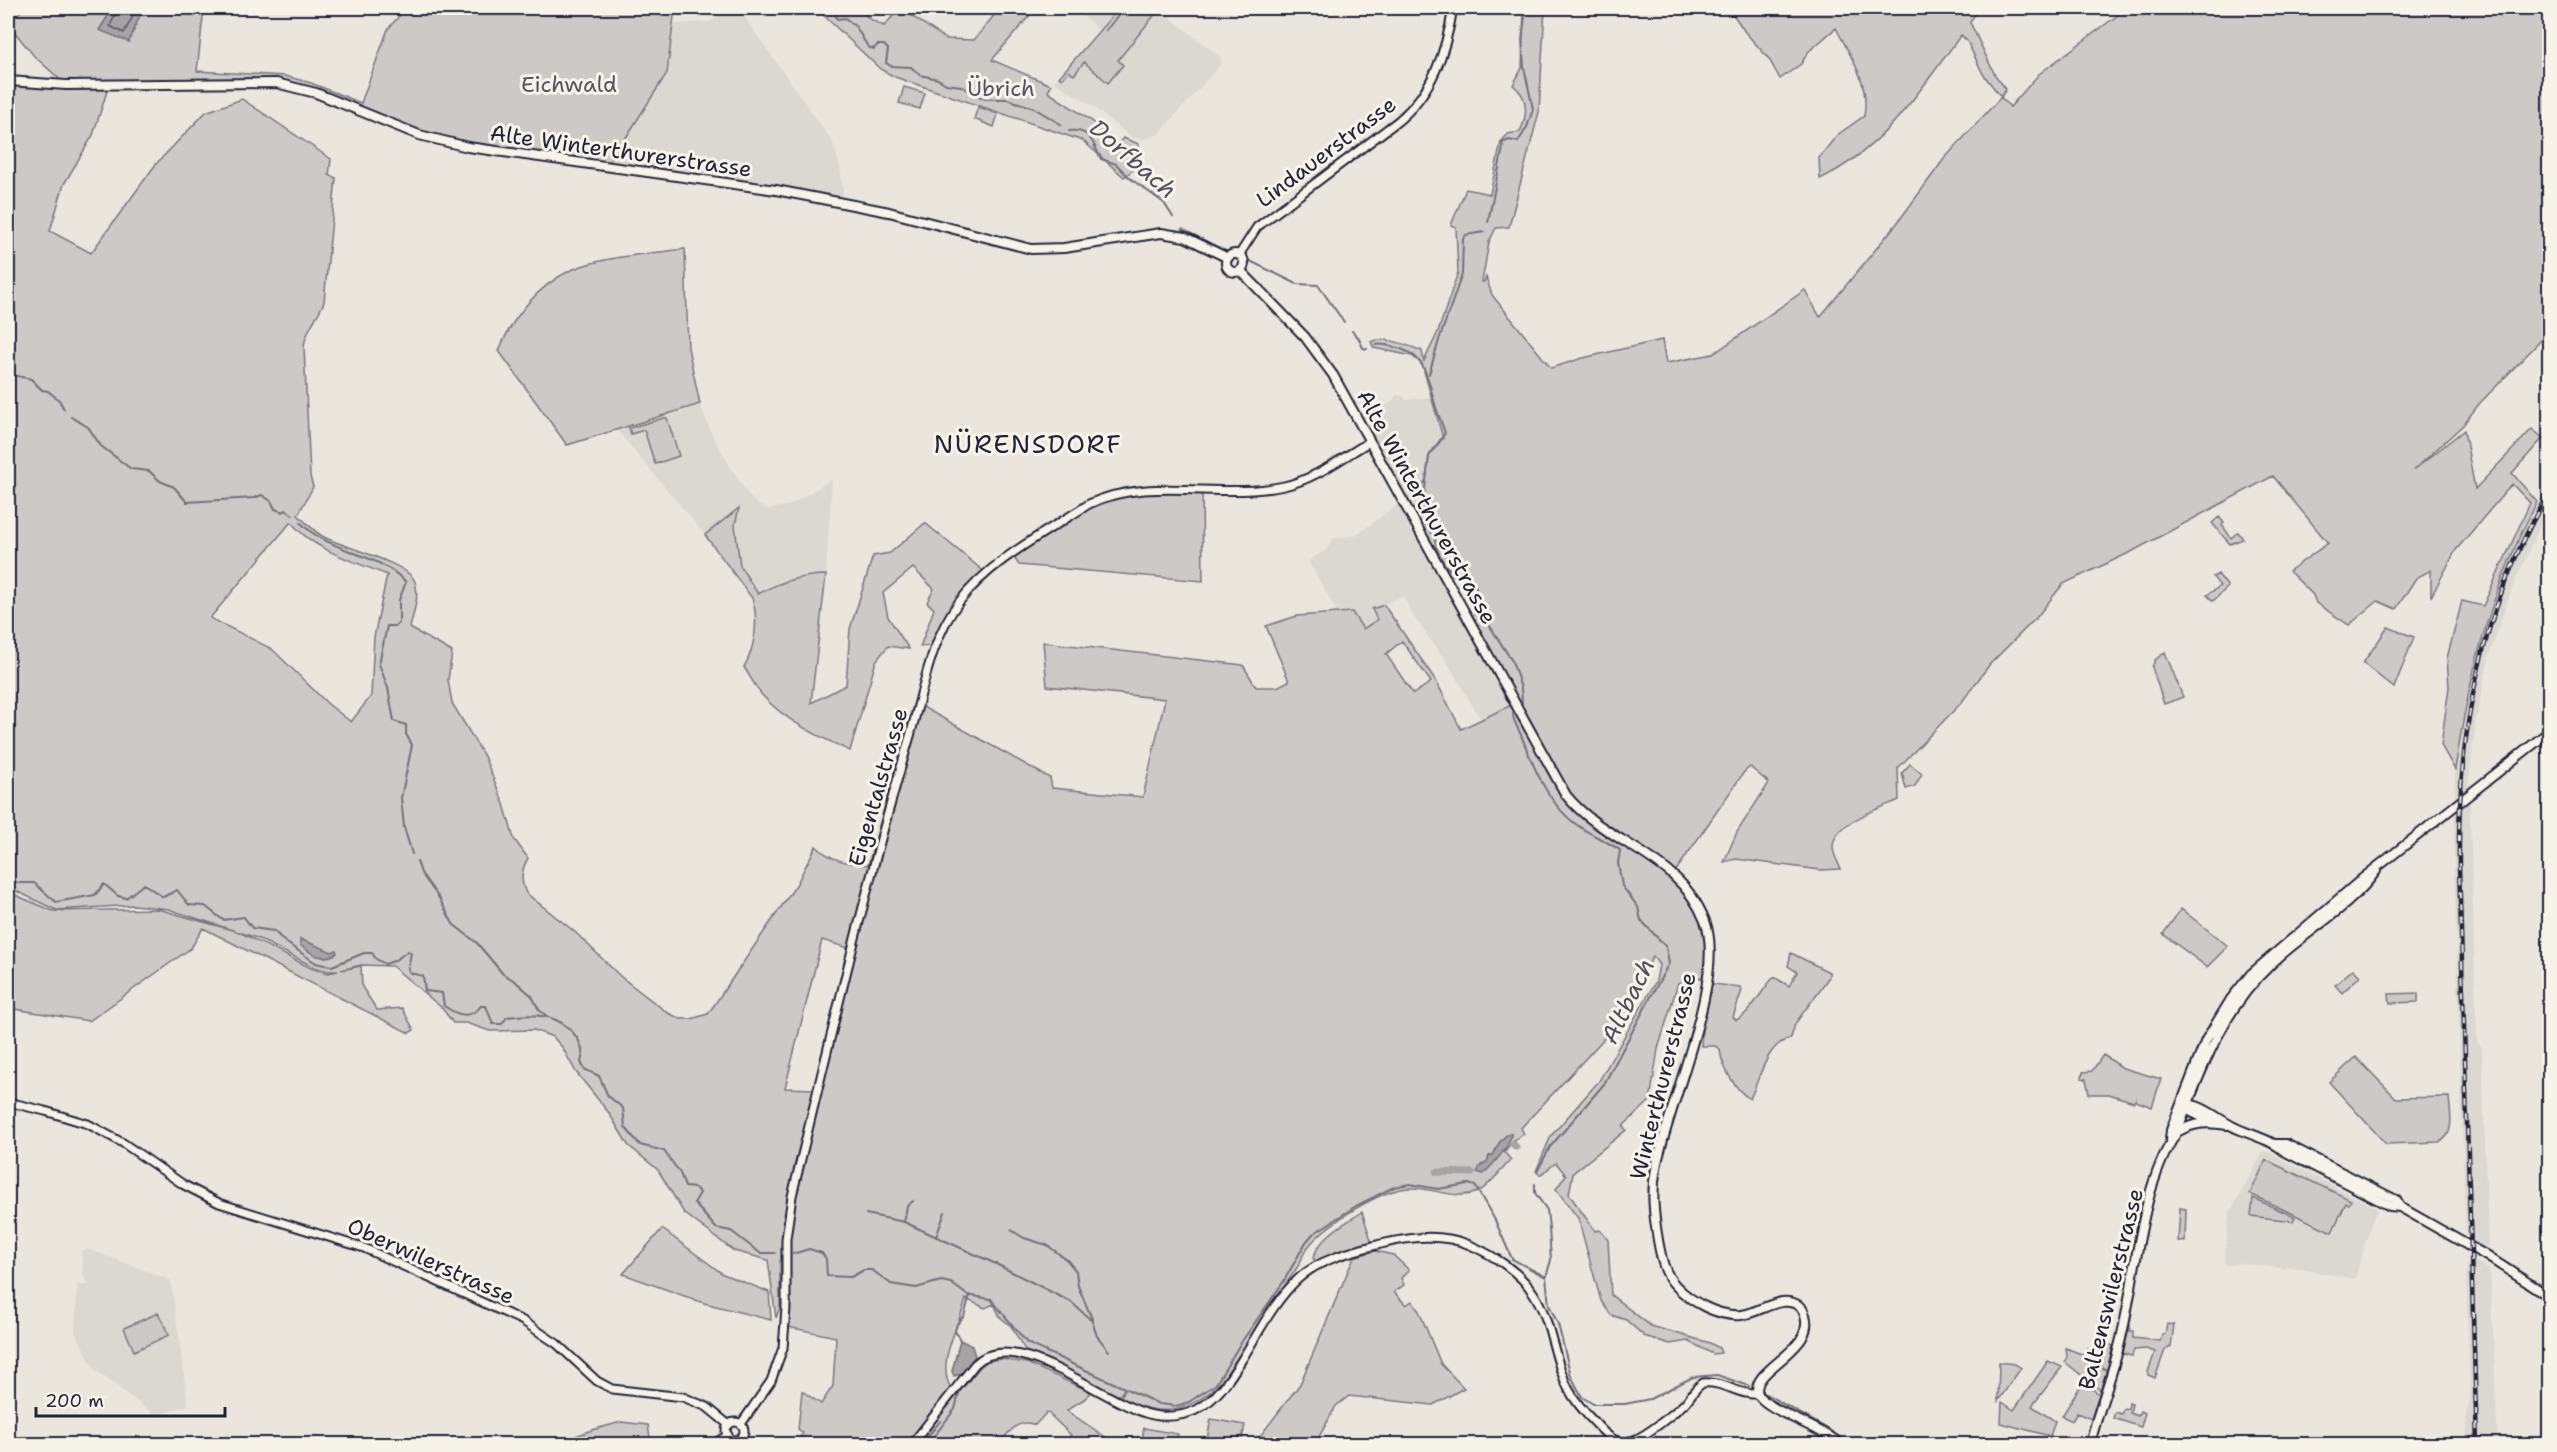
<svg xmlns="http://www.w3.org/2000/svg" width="2557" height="1452" viewBox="0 0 2557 1452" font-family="'Shantell Sans',sans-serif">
  <rect width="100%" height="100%" fill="#eae6de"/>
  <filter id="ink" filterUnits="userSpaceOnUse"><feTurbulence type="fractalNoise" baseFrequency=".0167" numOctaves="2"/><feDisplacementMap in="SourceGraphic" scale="12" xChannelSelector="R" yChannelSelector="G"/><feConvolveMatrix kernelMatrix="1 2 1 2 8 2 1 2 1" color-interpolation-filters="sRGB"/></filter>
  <g filter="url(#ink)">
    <path fill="#dbd8d2" d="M732,8H738L832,141L840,166L843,190L840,202L603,167L615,155L667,73L672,24L710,22Z
      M1082,8H1158L1220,57L1222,63L1159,134L1146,139L1132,138L1091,105L1054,82L1099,30L1078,12Z
      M1396,395L1404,396L1406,400L1431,397L1443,438L1429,456L1426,480L1422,485L1424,522L1418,528L1516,703L1481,720L1447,662L1415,619L1403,596L1373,609L1377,620L1363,629L1352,612L1338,613L1308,561L1326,550L1334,538L1356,535L1402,501L1356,419L1392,402Z
      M700,404L710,430L730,466L750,497L760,506L769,509L790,505L832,479L826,575H805L771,586L758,595L740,566L735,525L738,509L705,535L616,429Z
      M2549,481V511L2547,517L2543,519L2511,591L2489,657L2476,720L2469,781L2477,1042L2482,1047L2488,1246L2483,1248L2467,1238L2465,1225L2454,860L2455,770L2470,679L2490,610L2505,568Z
      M2264,1150L2378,1209L2372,1221L2355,1279L2289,1267L2284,1269L2240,1263L2228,1266L2224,1263L2229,1214Z
      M81,1250H91L171,1280L188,1405L156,1416L95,1370L75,1332L77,1285H88L83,1274Z
      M2468,1257L2490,1270L2498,1444H2467L2466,1414L2470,1399L2466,1274Z"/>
    <path fill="#cdc9c6" stroke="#787680" stroke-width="1.5" fill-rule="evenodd" d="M23,8H204L197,71L285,76L311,83L361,103L388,29L406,8H675L667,73L615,155L603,167L444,142L293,86L109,85L93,135L64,184L50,231L91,253L156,164L206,112L242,99L331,159L329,175L336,178L324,302C318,317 305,331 304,347L310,476L313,487L298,515C307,523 315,533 326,538C344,547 410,564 415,582C420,597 413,613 410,628L452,652L448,680L452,703L484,756L504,804L514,839L528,858C521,870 520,880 526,893L575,932L621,977L668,1013L681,1019H691L708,1014L796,885L816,846C830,860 848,864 868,865L930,646L920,647L934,609L927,602L934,589L913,568L883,593L888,617L909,649L888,646L876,661L850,751C820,737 785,721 762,695C755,687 750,676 744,667C755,648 759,619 752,598L705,535L739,508L735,525L740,566L758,594C779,582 801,575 826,575L811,703L846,685L850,629L873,556L890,553L925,523L987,574L947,621L919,705L1050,778L1052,788L1143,797L1165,699L1047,686L1043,642L1243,665L1256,687H1277L1289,681L1266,626L1297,616L1352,612L1363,629L1377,620L1372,609L1384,605L1436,681L1461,729L1516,703L1469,619L1479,610L1475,590L1469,579L1443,573L1418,528L1424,522L1422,485L1426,480L1429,456L1443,438L1422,364L1412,356L1374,348L1371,342C1384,335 1409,346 1422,351L1424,361L1438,332L1458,272L1456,227L1451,225L1466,189L1490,194L1501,142L1508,134L1520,132C1528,114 1529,97 1513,85L1522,68L1524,8H1545L1539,112L1509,227L1496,228L1489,242L1482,282H1484L1486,277L1492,295L1551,368L1583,358L1662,340L1666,363L1713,354L1805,290L1820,317L1898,222L1944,159L2001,97L1983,74L1967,41L1961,35C1919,91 1885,148 1820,179L1819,158L1837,135L1864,116C1870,83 1851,57 1836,28L1808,52L1801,64L1780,79L1769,59L1745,32L1729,8H1979L1970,22L1995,75L2006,89L2001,97L2010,107L2039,74L2118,15L2124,8H2549V332L2479,404L2463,425L2414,470L2464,430L2475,489L2532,429L2543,438L2512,473L2537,502C2491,589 2469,674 2455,770L2441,745L2449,687L2447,658L2462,601L2483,606L2530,503L2512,484L2456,550L2431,597V570L2416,578L2396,609L2378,601L2349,625L2316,603L2313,595L2289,571L2328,543L2273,476L2131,552L2063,584L2036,618L1990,664L1961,703L1898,768L1899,800C1881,808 1833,823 1833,847C1833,854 1838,863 1841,869L1820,870L1736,859L1724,862L1737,832L1769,783L1750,767L1744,772L1673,875L1707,925V976L1678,983L1658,1049L1650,1101L1623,1126L1626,1130L1573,1173L1569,1194L1595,1231L1600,1230L1608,1240L1611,1295L1651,1326L1710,1343L1719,1348L1721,1353L1713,1354L1688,1341L1670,1344L1644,1336L1626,1320L1611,1315L1601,1301L1578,1218L1556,1189L1566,1175L1556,1163L1540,1175L1536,1171L1551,1136L1599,1081L1656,981L1659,965L1653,956L1628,1006L1610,1032L1521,1128L1524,1134L1514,1140L1504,1152L1511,1160C1503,1168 1487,1188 1478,1192C1457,1200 1435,1189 1414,1188C1385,1186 1325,1224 1308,1247C1304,1251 1302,1258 1300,1263L1222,1381C1191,1413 1160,1419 1121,1398L1125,1388L1119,1396L1026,1352L1011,1326L1000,1317L994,1304L985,1308L966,1299C960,1325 934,1364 952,1390L908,1444H796L803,1433L798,1429L802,1391L821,1404L833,1386L836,1337L788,1327V1260L780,1261V1307L776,1318L768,1260L734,1251L684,1213L658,1170L628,1145L609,1113L576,1072L562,1047L553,1037L534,1030L490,1031L466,1023H453L442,1008L392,966L361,965L341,970L361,966L362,987L377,1010L402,1008L414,1030L409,1033L203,928L191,948L89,1021L8,1008V892L53,911L158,909L239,932L313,969L328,973L338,971H328L314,967L257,938L168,909L134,905L56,910L14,890H8V81L65,84L34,56L9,25ZM291,522C314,551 354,561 387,575L374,637L371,696L351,722L328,704L272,649L210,618ZM1402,641L1431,682L1413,694L1386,654ZM822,940L848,948L814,1089L785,1088Z
      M816,8H857L870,19L884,26L900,8L946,39L974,40L1000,8H1036L992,60L1051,85L1048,92L1092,121L1118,144L1123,138L1139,144L1138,166L1124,177L1083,141L895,77L880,69Z
      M1119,8H1124L1105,31L1126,8H1151L1157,12L1118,60L1123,65L1108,83L1084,62L1074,75L1069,71L1062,79L1059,77Z
      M904,87L925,93L920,109L899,103Z
      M978,107L998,114L994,127L974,119Z
      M685,249L688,348L700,404L567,445L499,351C512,317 538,286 571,270C600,257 652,253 685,249Z
      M664,418H667L679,456L655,464L644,430L631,434L629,428Z
      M1202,490L1203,581L1019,565L1012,555L1089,504L1117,493Z
      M2219,517L2224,523L2222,525L2231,538L2238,532L2243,539L2230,544L2212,523Z
      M2218,574L2228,587L2213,601L2207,595L2220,586L2213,577Z
      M2388,627L2414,637L2394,688L2363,663Z
      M2165,652L2183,697L2164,704L2152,667L2155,660Z
      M1910,764L1922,774L1915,786L1906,789L1902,773Z
      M2181,909L2228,946L2207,967L2163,934Z
      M1791,953L1829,972V977L1795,1024L1791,1038C1766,1044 1760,1078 1750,1099C1736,1091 1721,1066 1720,1049L1715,1046H1701L1702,1027L1712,984L1740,987L1742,990L1733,1017L1736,1020C1750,1015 1762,989 1774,977L1789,986L1797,972L1788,966Z
      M2353,969L2360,976L2342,993L2335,985Z
      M2418,993V1002L2390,1003L2389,994Z
      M2103,1055L2123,1068L2161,1079L2152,1107L2136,1101V1099L2134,1102L2109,1094H2089L2086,1079L2082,1078L2083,1072L2092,1071Z
      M2356,1057L2396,1098L2449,1097C2450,1113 2456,1135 2439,1142L2386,1144L2329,1082Z
      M2266,1160L2351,1200L2349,1204L2346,1203L2332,1232L2250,1194Z
      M2253,1198L2295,1217L2293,1221L2251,1216Z
      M2180,1208L2186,1209L2185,1242L2178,1241Z
      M1362,1212L1372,1243L1316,1263L1313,1258C1321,1235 1343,1225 1362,1212Z
      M662,1229L723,1274L769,1292L771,1320L704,1303L623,1274Z
      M1375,1251L1393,1255L1409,1270L1401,1278L1404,1285L1394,1292L1406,1305L1412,1301L1419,1311L1441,1364L1464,1388L1433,1405L1349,1396L1336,1406L1315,1444H1254L1300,1384L1354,1257Z
      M158,1313L169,1335L134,1351L124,1328Z
      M2130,1324V1331H2133V1338L2160,1341L2162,1334H2165L2167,1324L2174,1325L2171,1347L2165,1350L2155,1378L2148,1375V1372L2155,1352L2146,1349L2134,1350L2132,1356L2123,1354Z
      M2109,1344L2113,1346L2107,1370L2084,1357L2107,1371L2100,1390L2065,1362L2067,1356L2066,1348L2084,1355L2087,1349L2102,1356Z
      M1001,1359L1027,1363L1091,1392C1085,1402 1075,1402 1067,1411L1116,1444H1063L1071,1435L1047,1412L1035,1425C1020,1418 1011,1430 1002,1440L1005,1444H923L941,1420L920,1444H917L980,1367L988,1361Z
      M2048,1361L2062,1367L2032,1406L2055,1421L2050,1436L2001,1423L2002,1402L2014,1410Z
      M1999,1362L2015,1364L2021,1368L1998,1401Z
      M2083,1382L2099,1394L2091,1419L2077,1413L2072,1421L2062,1416Z
      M2129,1403L2132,1404L2130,1413L2138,1416L2140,1411L2145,1413L2141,1427L2113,1418L2115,1412L2121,1414L2124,1408L2128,1409Z
      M1211,1419L1245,1425L1241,1444H1206Z
      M621,1422L648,1425L651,1444H554L592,1430Z
      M1144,1428L1178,1434L1176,1444H1141Z"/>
    <path fill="#a6a3a6" stroke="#716f7b" stroke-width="1.5" d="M113,8H143L129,42L99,30Z
      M300,939L332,952L336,950L337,953C323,962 311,954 300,945Z
      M1511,1133C1513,1143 1490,1168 1483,1174L1477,1172L1481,1165L1487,1162L1489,1156L1493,1155L1499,1143L1505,1136Z
      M960,1340L972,1346L975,1356L963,1373L954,1376L952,1371Z"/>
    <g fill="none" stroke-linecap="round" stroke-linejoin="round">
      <path stroke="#575666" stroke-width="1.5" d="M118,8L110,26L124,33L137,8"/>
      <path stroke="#716f7b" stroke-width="2" d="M833,8L837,19L845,18L856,27L868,47L874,49L877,45H884L888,49L886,63L891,66L911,67L920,75L938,79L946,84L961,86L984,99H1007L1034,108L1062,125
        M1069,131C1091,129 1092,142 1101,159L1116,164L1131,179L1164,203L1173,217
        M1488,222L1503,147L1502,143L1509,140L1518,142L1527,127L1533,109L1524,67L1522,40L1526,8
        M1182,229L1219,248
        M1248,260L1297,284L1318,285L1344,322
        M1352,331L1358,337L1363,348L1367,349
        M1375,345C1381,344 1387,345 1393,347C1422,352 1427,372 1433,397C1436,410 1441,421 1445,433L1429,456L1422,513L1427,527L1434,535L1438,552L1444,564L1449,569L1465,575L1476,587V604L1512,661L1521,688L1522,703
        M8,374L31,379L42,390L48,391L59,400L64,409
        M1429,374L1439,340L1462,274L1463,239L1466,235L1484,232
        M71,417L88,427L101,446L131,469L149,471L160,481L174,487L187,502L254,498L262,495L271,501L275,509L283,512L286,510L293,515
        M301,523C330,553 377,552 406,582L399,600V623L396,626H387L379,664L388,688L394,721L406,725V734L412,745L401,798L404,827L412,854
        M1513,714C1513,721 1518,728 1521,735C1534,768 1549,807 1580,827C1593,836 1607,841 1620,850L1618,863L1622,886L1638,907L1641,920L1666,947L1669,963L1604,1084L1550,1147L1537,1172
        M417,861L421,873L439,898L453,924L477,943L503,974L515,981L532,996L539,1010L548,1017
        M8,878L18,883H34L56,902L95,895L104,884L118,896L126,898L144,884L163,897L177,890L189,905L205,906L223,920L244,917L252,928L274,931L284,941L316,963L324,965L332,966L364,953H372L376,959L385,964L394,961L408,951L411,953L408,969L410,973L423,976L425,991L442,993L444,1006C457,1015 470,1020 481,1006H486L493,1024H502L507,1017C522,1015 543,1014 556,1020C572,1027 587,1046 581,1062L584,1069L599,1076L608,1096L623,1108L625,1127L640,1145L664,1151L680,1173L685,1187L695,1188L700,1193L694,1203L716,1228L731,1231L760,1253H775
        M1535,1184V1193L1547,1210L1549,1228L1551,1260L1546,1277L1549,1305L1558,1324L1571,1376L1582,1397L1593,1404H1625L1650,1399L1693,1377L1717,1375L1749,1386
        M866,1214L904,1222L996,1264L1071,1302L1092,1321L1097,1336L1109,1351
        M904,1222L907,1206L913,1201
        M1011,1230L1024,1238L1047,1245L1067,1260L1076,1271L1078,1286L1092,1319
        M936,1237L945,1212
        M793,1254L809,1249L822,1253L826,1259L827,1276L851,1277L864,1270H872L891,1284L916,1288L941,1281L951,1283L967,1295L991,1299L1027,1343L1159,1404L1176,1406L1189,1402L1216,1384L1240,1344L1284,1281L1306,1242L1313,1234L1356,1206L1394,1187L1410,1184L1438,1189L1468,1184L1475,1186L1495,1220L1512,1259L1546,1277
        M960,1340L955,1331L957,1324L964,1316L970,1295
        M1766,1394L1826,1428L1849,1444
        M928,1444L955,1409L959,1393"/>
      <path stroke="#a6a3a6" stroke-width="7" d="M1513,1144L1516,1147
        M1437,1172L1472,1173"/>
      <g stroke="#22223b" stroke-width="11">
        <path id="tertiary" d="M1239,255L1257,227L1398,121C1433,92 1446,51 1453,8
          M8,1102L45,1111L88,1124L123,1143L184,1185L219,1203L364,1248L523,1321L557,1344L597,1381L612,1389L683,1397L707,1407L729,1425
          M726 1431a9 9 0 1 1 18 0a9 9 0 1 1-18 0Z
          M741,1424L771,1381L783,1348L786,1308V1239L792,1196C829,1045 864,892 908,743C922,697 929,641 959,602C991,560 1045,533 1089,504C1150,475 1220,500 1284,486C1315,479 1342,458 1369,442
          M741,1437L748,1444
          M714,1444L728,1435
          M912,1444L975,1364C1017,1322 1112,1412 1159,1416C1171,1417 1185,1415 1196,1410C1217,1399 1229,1380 1241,1361C1258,1334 1274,1301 1298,1279C1319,1259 1353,1251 1381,1244C1410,1237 1441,1233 1470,1245C1493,1255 1520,1272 1534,1294C1552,1322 1553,1358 1568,1388C1575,1402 1586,1414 1597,1425C1607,1436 1617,1446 1634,1440C1647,1435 1673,1414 1684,1404C1691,1397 1694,1388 1703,1383C1724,1381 1740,1396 1758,1394"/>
      </g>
      <g stroke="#22223b" stroke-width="12">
        <path id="secondary" d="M8,81L66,85L276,83L316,93L419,135L468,147L776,190L889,212L1031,249L1064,248L1161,233L1185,237L1228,258
          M1226 263a9 9 0 1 1 18 0a9 9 0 1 1-18 0Z
          M1241,271L1305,337L1333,375L1566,795C1606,845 1679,854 1705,921C1727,977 1667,1107 1656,1168C1651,1192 1654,1216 1658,1240C1661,1257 1664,1274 1676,1286C1691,1302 1719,1317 1741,1315C1761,1313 1782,1292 1801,1307C1827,1348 1748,1367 1758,1394C1764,1409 1825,1429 1840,1444
          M2184,1104C2200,1103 2218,1119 2232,1126C2249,1135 2269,1138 2284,1151L2390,1206L2400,1207
          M2183,1108L2210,1121
          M2177,1132C2195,1122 2207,1122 2227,1125
          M2170,1140L2171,1130L2206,1040L2231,999L2251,974L2362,879L2550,731
          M2276,1144H2286L2396,1200L2400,1207L2485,1255L2550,1297
          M2090,1444C2099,1407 2114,1372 2122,1334C2137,1270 2140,1188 2177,1132C2200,1072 2222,1010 2270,965C2304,932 2348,910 2376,871"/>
      </g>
      <use href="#tertiary" stroke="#f7f3e8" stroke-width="7"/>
      <use href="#secondary" stroke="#f7f3e8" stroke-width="8"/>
      <g stroke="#22223b" stroke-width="4.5">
        <path id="rail" d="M2477,1444L2459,866C2457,730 2481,608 2550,490"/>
      </g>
      <use href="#rail" stroke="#f7f3e8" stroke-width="2" stroke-dasharray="7" stroke-linecap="butt"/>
    </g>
  </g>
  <g text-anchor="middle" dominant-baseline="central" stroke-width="6" stroke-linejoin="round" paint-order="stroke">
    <g font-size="22" fill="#555465" stroke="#f7f3e8">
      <text x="569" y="84">Eichwald</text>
      <text x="1001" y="88">Übrich</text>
    </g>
    <g font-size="22" fill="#22223b" stroke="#f7f3e8">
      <text transform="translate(621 151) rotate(8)">Alte Winterthurerstrasse</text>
      <text transform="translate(1326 152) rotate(-37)">Lindauerstrasse</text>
      <text transform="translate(1427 507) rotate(61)">Alte Winterthurerstrasse</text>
      <text transform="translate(878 787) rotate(-74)">Eigentalstrasse</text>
      <text transform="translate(1663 1076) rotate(-76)">Winterthurerstrasse</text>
      <text transform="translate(431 1261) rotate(24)">Oberwilerstrasse</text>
      <text transform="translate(2111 1289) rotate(-76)">Baltenswilerstrasse</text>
    </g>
    <g font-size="24" font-style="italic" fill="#504f60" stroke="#f7f3e8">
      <text transform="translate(1133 159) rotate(41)">Dorfbach</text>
      <text transform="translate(1628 1001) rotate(-64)">Altbach</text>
    </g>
    <g font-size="26" letter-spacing="1.5" fill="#22223b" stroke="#f7f3e8">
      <text x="1028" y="443">NÜRENSDORF</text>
    </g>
  </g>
  <rect width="2557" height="1452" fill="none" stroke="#f7f3e8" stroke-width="30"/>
  <rect x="15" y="15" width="2527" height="1422" fill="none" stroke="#22223b" stroke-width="2" filter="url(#ink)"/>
  <path d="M36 1407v9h189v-9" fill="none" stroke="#22223b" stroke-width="3"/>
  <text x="45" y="1407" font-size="18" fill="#22223b" stroke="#f7f3e8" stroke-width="4.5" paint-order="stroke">200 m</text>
</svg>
